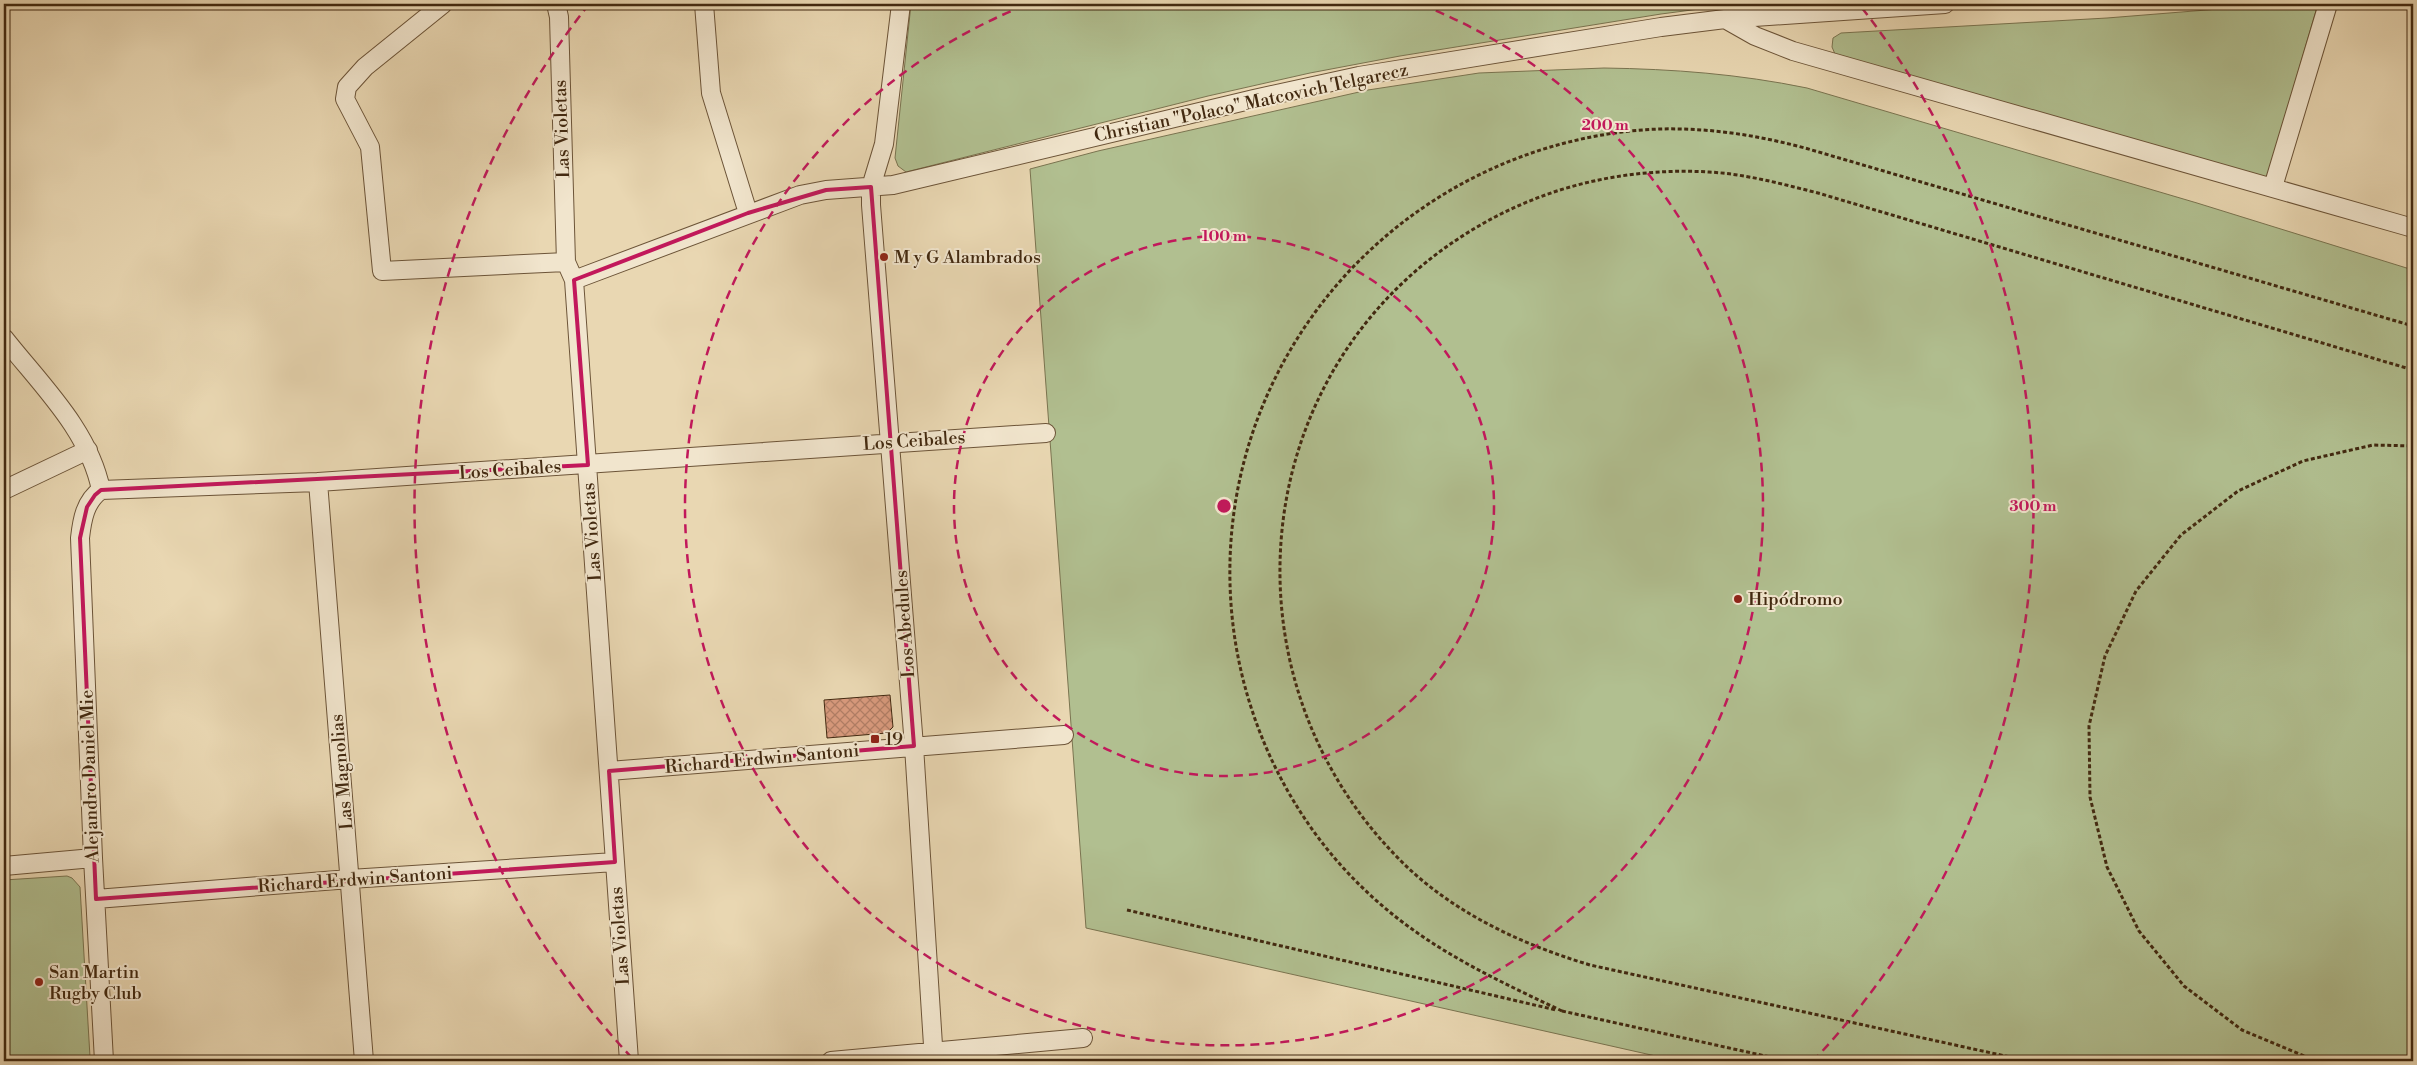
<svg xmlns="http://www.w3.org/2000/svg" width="2417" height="1065" viewBox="0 0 2417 1065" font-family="'Libre Bodoni',serif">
  <defs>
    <pattern id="building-cross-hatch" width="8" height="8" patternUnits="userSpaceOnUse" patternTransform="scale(1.25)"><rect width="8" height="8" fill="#d7997c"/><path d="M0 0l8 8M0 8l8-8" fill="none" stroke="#b07d64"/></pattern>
  </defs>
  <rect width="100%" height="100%" fill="#e9d7b2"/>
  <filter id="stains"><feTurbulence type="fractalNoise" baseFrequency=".004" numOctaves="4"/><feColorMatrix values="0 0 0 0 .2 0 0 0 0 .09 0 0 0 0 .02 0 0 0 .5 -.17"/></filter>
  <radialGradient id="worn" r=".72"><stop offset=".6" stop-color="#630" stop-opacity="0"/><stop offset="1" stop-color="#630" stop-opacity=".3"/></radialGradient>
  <path fill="#b1bf90" stroke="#7a7450" d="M911,4H1738L1661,14L1400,56L1310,73L1208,96L906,172L898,166L895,158Z
    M2281,4H2318L2267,178L1835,54L1832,47L1833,38L1841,33L2107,18Z
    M1604,68C1673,69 1739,74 1807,88L2197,203L2413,270V1061H1678L1086,928L1030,169L1098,151L1368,90L1479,73Z
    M67,876L72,878L80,887L90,1057L84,1061H4V880Z"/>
  <path fill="url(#building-cross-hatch)" stroke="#422910" d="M890,695L893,727L887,733L827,738L824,700Z"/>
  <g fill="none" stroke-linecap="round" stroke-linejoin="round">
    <g stroke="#6c5438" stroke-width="20">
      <path id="minor" d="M443,4L365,67L347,87L345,99L370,147L382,271L566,262
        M556,4L559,17L566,262L574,280L629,1061
        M704,4L711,93L748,213
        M901,4L884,144L871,187V205L914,746L934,1061
        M1725,19L1755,36L1793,51L2413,228
        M2273,187L2328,4
        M574,280L800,195L826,190L893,185L1254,99L1359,76L1661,27L1725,19L1945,4
        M4,338C41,385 89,430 101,490
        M318,482L364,1061
        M4,490L88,450
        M609,771L1064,735
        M4,866L93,858
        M96,899L350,879L615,862
        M104,1061L93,858L80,538C82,520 85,501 101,490L318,482L1046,433
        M831,1061L1083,1038"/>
    </g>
    <path stroke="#422910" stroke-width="3" stroke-dasharray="4 2.5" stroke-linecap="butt" d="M1127,910L1556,1010
      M1562,1011C1480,972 1412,941 1348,873C1285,806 1244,717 1233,625C1204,381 1379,163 1622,132C1684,124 1745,132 1805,148L2413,326
      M1562,1011L1788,1061
      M2028,1061L1590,965C1521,944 1453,913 1401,861C1219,680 1244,375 1464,235C1537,188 1622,167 1709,172C1746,174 1782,184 1818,193L2413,370
      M2316,1061L2242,1030L2184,986L2139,931L2107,867L2090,797L2089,726L2105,656L2136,591L2181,535L2238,491L2303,461L2373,445L2413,446"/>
    <use href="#minor" stroke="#f1e5cd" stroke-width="18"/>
  </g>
  <path fill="none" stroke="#c2185b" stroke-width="4" stroke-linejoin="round" d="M871,187L914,746L609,771L615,862L96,899L80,538L87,507L95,495L101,490L588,465L574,280L748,213L826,190Z"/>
  <g fill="none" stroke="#c2185b" stroke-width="2.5" stroke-dasharray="9 6">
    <circle cx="1224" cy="506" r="270"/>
    <path d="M1422 5A539 539 0 1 1 1026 5"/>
    <path d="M632 1058A809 809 0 0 1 586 8M1862 8A809 809 0 0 1 1816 1058"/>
  </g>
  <g fill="#8f2418" stroke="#f1e5cd" stroke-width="2">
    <circle cx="884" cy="257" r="5"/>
    <circle cx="1738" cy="599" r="5"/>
    <rect x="870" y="734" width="10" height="10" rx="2.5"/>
    <circle cx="39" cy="982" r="5"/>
  </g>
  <g text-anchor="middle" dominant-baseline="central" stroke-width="4" stroke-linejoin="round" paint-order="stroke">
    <g font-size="18" fill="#422910" stroke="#f1e5cd">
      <text transform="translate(1251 103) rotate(-12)">Christian "Polaco" Matcovich Telgarecz</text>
      <text transform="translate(562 129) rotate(-92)">Las Violetas</text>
      <text transform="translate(914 441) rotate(-4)">Los Ceibales</text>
      <text transform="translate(510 470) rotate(-4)">Los Ceibales</text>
      <text transform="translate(592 532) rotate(-94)">Las Violetas</text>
      <text transform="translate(905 624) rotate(-94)">Los Abedules</text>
      <text transform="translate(762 759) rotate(-5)">Richard Erdwin Santoni</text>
      <text transform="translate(342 772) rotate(-95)">Las Magnolias</text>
      <text transform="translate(90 776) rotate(-92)">Alejandro Daniel Mie</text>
      <text transform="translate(355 880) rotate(-4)">Richard Erdwin Santoni</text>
      <text transform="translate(620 936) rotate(-94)">Las Violetas</text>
    </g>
    <g font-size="18" fill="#422910" stroke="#f1e5cd" text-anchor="start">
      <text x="894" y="257">M y G Alambrados</text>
      <text x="1748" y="599">Hipódromo</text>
      <text x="885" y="739">19</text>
      <text x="49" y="972">San Martin<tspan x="49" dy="21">Rugby Club</tspan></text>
    </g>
  </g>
  <circle cx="1224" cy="506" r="8" fill="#c2185b" stroke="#f1e5cd" stroke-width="2.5"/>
  <g font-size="15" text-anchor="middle" font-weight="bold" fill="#c2185b" stroke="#f1e5cd" stroke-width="4" stroke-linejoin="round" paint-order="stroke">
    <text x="1605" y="130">200 m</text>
    <text x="1224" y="241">100 m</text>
    <text x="2033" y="511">300 m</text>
  </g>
  <rect width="2417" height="1065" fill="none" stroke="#e9d7b2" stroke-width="20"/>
  <rect x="5" y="5" width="2407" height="1055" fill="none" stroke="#422910" stroke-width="2.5"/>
  <rect x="10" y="10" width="2397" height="1045" fill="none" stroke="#422910"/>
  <rect width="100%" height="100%" filter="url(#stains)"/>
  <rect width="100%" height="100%" fill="url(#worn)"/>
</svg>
